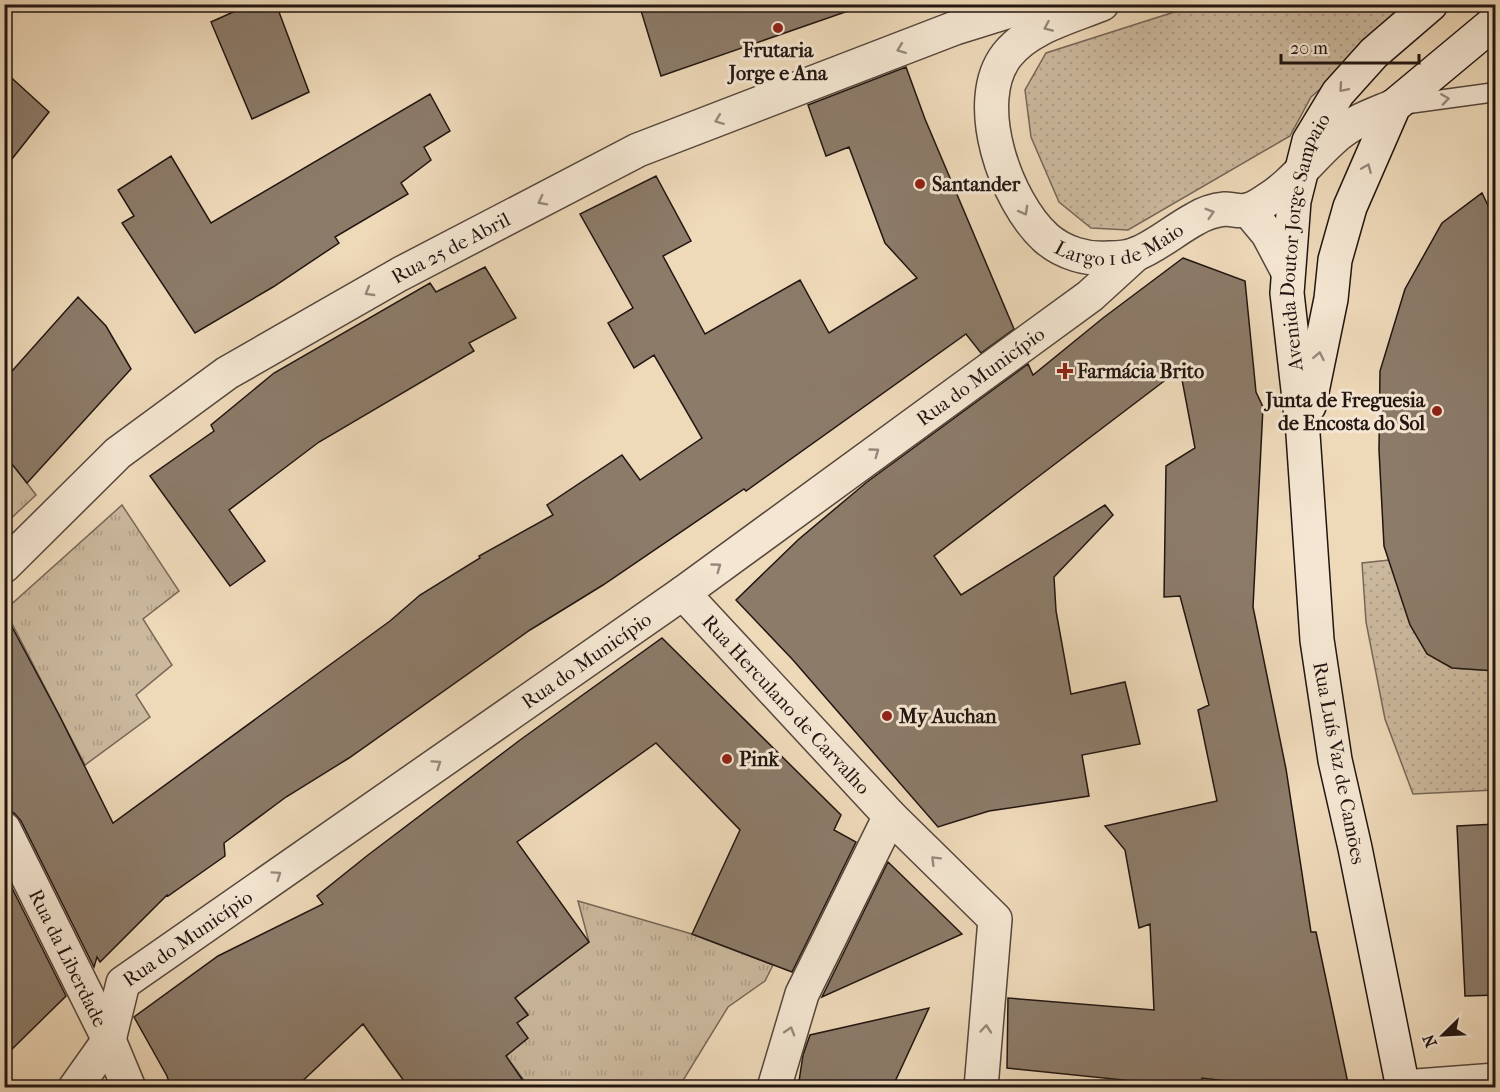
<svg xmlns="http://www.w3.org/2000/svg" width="1500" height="1092" viewBox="0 0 1500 1092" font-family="'IM FELL French Canon',serif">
  <defs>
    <pattern id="grass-tufts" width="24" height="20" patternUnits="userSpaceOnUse" patternTransform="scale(1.5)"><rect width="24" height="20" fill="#cbb89d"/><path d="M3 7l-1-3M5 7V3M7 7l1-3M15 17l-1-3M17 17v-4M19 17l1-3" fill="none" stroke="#ae9d86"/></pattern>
    <pattern id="park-dots" width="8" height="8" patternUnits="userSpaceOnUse" patternTransform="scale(1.5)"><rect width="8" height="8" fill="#cbb89d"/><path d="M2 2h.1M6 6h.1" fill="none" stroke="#ae9d86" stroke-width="1.8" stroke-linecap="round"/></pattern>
  </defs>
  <rect width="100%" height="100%" fill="#eed9b9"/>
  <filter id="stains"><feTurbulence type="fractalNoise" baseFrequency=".00333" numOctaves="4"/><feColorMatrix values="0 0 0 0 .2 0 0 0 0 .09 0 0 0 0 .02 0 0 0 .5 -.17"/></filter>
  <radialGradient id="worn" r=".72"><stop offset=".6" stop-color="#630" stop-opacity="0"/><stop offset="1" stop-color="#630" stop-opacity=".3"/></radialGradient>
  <path fill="url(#grass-tufts)" stroke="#766758" stroke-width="1.5" d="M5,454L36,495L5,524Z
    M122,505L179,591L143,619L172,665L136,695L150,717L85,765L5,610Z
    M578,901L692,934L773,965L765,981L728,1007L679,1087H639L635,1084L630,1088L529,1087L506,1056L527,1038L517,1023L528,1014L515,998L589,942Z"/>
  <path fill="url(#park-dots)" stroke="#766758" stroke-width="1.5" d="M1196,5H1418L1311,97L1290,136L1128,230L1091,228L1059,202L1031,137L1025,90L1046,53Z
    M1389,560L1428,654L1452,668L1495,671V790L1413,794L1385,719L1366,622L1362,563Z"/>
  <path fill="#8c7b69" stroke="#221612" stroke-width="1.5" d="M251,4H276L309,92L252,119L211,22Z
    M639,4H850L851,10L661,76Z
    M906,67L925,119L1014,329L981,353L966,334L746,491L744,489L603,585L530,630L349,758L286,797L224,843L225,856L168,896L167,895L100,962L97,957L94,967L21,821L14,813L4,810V612L59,715L113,823L390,621L420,595L480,558L479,556L553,515L547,505L622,455L640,480L702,438L654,355L634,368L608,323L633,308L580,214L656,176L691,241L663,256L705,334L800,280L829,333L917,278L885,243L849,147L826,156L808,105Z
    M4,71L49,112L4,169Z
    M430,94L450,131L424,147L431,160L401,183L408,194L335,237L339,243L273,287L195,333L122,223L134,216L118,190L171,156L211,223Z
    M1482,193L1496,222V671L1452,668L1427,654L1410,625L1384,546L1379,450L1380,371L1405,289L1442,223Z
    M1183,258L1245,281L1256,392L1263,407L1253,607L1286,769L1311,932H1316L1349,1088H1284L1202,1078L1201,1088L1007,1068L1008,998L1154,1010L1150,924L1139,928L1125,850L1105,826L1217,801L1198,710L1209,705L1180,596L1164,597L1166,466L1195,448L1180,369L934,556L961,595L1105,505L1113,515L1054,577L1056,611L1071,694L1125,682L1140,744L1082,755L1089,796L989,811L938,827L793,660L736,600L799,539L867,482L1028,364L1033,375L1103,318Z
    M485,267L516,318L469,343L474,351L319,442L229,510L265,561L230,586L150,476L214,431L211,425L274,373L430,283L436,292Z
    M78,297L106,326L131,369L27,483L4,454V380Z
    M662,638L841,815L834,830L856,842L792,972L692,934L740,830L656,743L517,842L589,942L515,998L528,1015L517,1023L528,1038L506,1056L528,1088H409L363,1024L295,1088H171L167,1076L134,1017L218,956L323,904L317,896L368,855L520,740Z
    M1496,824V995L1465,996L1457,826Z
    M888,862L962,934L822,997Z
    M4,872L66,996L4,1057Z
    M929,1008L892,1088H798L803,1055L810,1035Z"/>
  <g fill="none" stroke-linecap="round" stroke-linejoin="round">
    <g stroke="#55473c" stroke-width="21">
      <path id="lane" d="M1401,105L1496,92"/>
    </g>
    <g stroke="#55473c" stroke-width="36">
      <g id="street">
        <path id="s1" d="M1102,4C1070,17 1029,27 1007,55C970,102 1006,202 1046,238C1063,253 1087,260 1109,258C1117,258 1129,257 1136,254C1155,247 1176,229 1195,219C1203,214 1215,210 1225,209C1232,209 1240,212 1247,210C1254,209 1262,203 1267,200C1293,184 1311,158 1334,138C1351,122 1373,115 1394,106"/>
        <path d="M1248,210L1268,234L1288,272"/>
        <path id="s2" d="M4,566L118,453L227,373L400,274L638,150L955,28L1032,4"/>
        <path id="s3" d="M683,593L890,816L995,919L981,1088"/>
        <path id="s4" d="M4,829L109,1040L129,1088"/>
        <path d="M1403,1087L1496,1080"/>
        <path id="s5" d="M75,1088L109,1040L123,983L683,593L1090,296L1136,254"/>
        <path d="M774,1088L802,994L890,816"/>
      </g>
    </g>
    <g stroke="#221612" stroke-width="36">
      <g id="secondary">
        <path d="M1309,406L1331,299L1335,260L1350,207L1394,106L1496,21"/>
        <path id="s6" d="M1403,1088L1355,848L1335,760L1317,640L1303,434L1287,293L1294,201L1309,141L1338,93L1374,53L1431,4"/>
      </g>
    </g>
    <use href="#lane" stroke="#f4e6d2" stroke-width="18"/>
    <use href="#street" stroke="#f4e6d2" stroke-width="33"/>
    <use href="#secondary" stroke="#f4e6d2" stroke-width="33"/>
  </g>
  <defs><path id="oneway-chevron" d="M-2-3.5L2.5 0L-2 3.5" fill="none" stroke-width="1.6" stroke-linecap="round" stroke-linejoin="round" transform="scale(1.5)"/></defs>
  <g stroke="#96887c">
    <use href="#oneway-chevron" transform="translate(1048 27) rotate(156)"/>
    <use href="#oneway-chevron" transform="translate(901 49) rotate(159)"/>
    <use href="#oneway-chevron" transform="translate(1343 88) rotate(131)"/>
    <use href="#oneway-chevron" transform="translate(1445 99) rotate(-8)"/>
    <use href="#oneway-chevron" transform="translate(719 120) rotate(159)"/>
    <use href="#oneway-chevron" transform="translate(1367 168) rotate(-67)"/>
    <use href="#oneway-chevron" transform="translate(542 201) rotate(153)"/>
    <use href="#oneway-chevron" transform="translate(1024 211) rotate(61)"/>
    <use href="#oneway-chevron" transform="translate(1210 213) rotate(-17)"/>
    <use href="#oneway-chevron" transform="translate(369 292) rotate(150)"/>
    <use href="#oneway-chevron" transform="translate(1319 356) rotate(-79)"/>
    <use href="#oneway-chevron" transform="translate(875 452) rotate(-36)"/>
    <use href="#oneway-chevron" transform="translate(717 567) rotate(-36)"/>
    <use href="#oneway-chevron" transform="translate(437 764) rotate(-35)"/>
    <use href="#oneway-chevron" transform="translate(935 860) rotate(-135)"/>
    <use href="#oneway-chevron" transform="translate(277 875) rotate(-35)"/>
    <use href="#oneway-chevron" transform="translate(986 1029) rotate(-85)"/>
    <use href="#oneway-chevron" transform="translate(790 1031) rotate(-73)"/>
  </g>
  <g fill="#8f2418" stroke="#f4e6d2" stroke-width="2">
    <circle cx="778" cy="28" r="6"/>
    <circle cx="920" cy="184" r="6"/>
    <path d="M1062 362h6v6h6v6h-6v6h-6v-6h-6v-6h6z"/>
    <circle cx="1437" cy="411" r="6"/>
    <circle cx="887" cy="716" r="6"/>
    <circle cx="727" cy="759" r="6"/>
  </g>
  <g text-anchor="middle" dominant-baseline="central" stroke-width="6" stroke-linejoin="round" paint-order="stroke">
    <g font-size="20" font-weight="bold" fill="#221612" stroke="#f4e6d2" text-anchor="start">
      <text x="778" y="50" text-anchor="middle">Frutaria<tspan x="778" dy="23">Jorge e Ana</tspan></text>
      <text x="932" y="184">Santander</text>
      <text x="1077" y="371">Farmácia Brito</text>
      <text x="1425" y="400" text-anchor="end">Junta de Freguesia<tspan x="1425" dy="23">de Encosta do Sol</tspan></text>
      <text x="899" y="716">My Auchan</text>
      <text x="739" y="759">Pink</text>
    </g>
    <g font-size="20" fill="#221612" stroke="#f4e6d2">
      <text stroke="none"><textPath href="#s1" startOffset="390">Largo 1 de Maio</textPath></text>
      <text stroke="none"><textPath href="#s6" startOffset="858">Avenida Doutor Jorge Sampaio</textPath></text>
      <text stroke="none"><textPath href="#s2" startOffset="552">Rua 25 de Abril</textPath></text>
      <text stroke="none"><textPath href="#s5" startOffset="1168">Rua do Município</textPath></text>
      <text stroke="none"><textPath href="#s5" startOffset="682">Rua do Município</textPath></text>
      <text stroke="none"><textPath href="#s3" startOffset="152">Rua Herculano de Carvalho</textPath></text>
      <text transform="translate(1339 763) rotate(79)">Rua Luís Vaz de Camões</text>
      <text stroke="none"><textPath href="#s5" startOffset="196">Rua do Município</textPath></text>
      <text stroke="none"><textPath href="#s4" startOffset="144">Rua da Liberdade</textPath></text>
    </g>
  </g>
  <rect width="1500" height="1092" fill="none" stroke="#eed9b9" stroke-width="24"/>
  <rect x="6" y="6" width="1488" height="1080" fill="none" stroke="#221612" stroke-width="3"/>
  <rect x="12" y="12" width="1476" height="1068" fill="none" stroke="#221612" stroke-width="1.5"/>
  <g transform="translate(1443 1035) rotate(246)" stroke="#f4e6d2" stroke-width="4.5" paint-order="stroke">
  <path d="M0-4.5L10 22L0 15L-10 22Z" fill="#221612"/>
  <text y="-9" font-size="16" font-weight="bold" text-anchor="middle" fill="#221612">N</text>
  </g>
  <path d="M1281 54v9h138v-9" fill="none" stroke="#221612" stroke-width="3"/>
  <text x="1290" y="54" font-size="18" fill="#221612" stroke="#f4e6d2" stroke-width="4.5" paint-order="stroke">20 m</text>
  <rect width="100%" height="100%" filter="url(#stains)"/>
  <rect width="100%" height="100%" fill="url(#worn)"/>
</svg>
